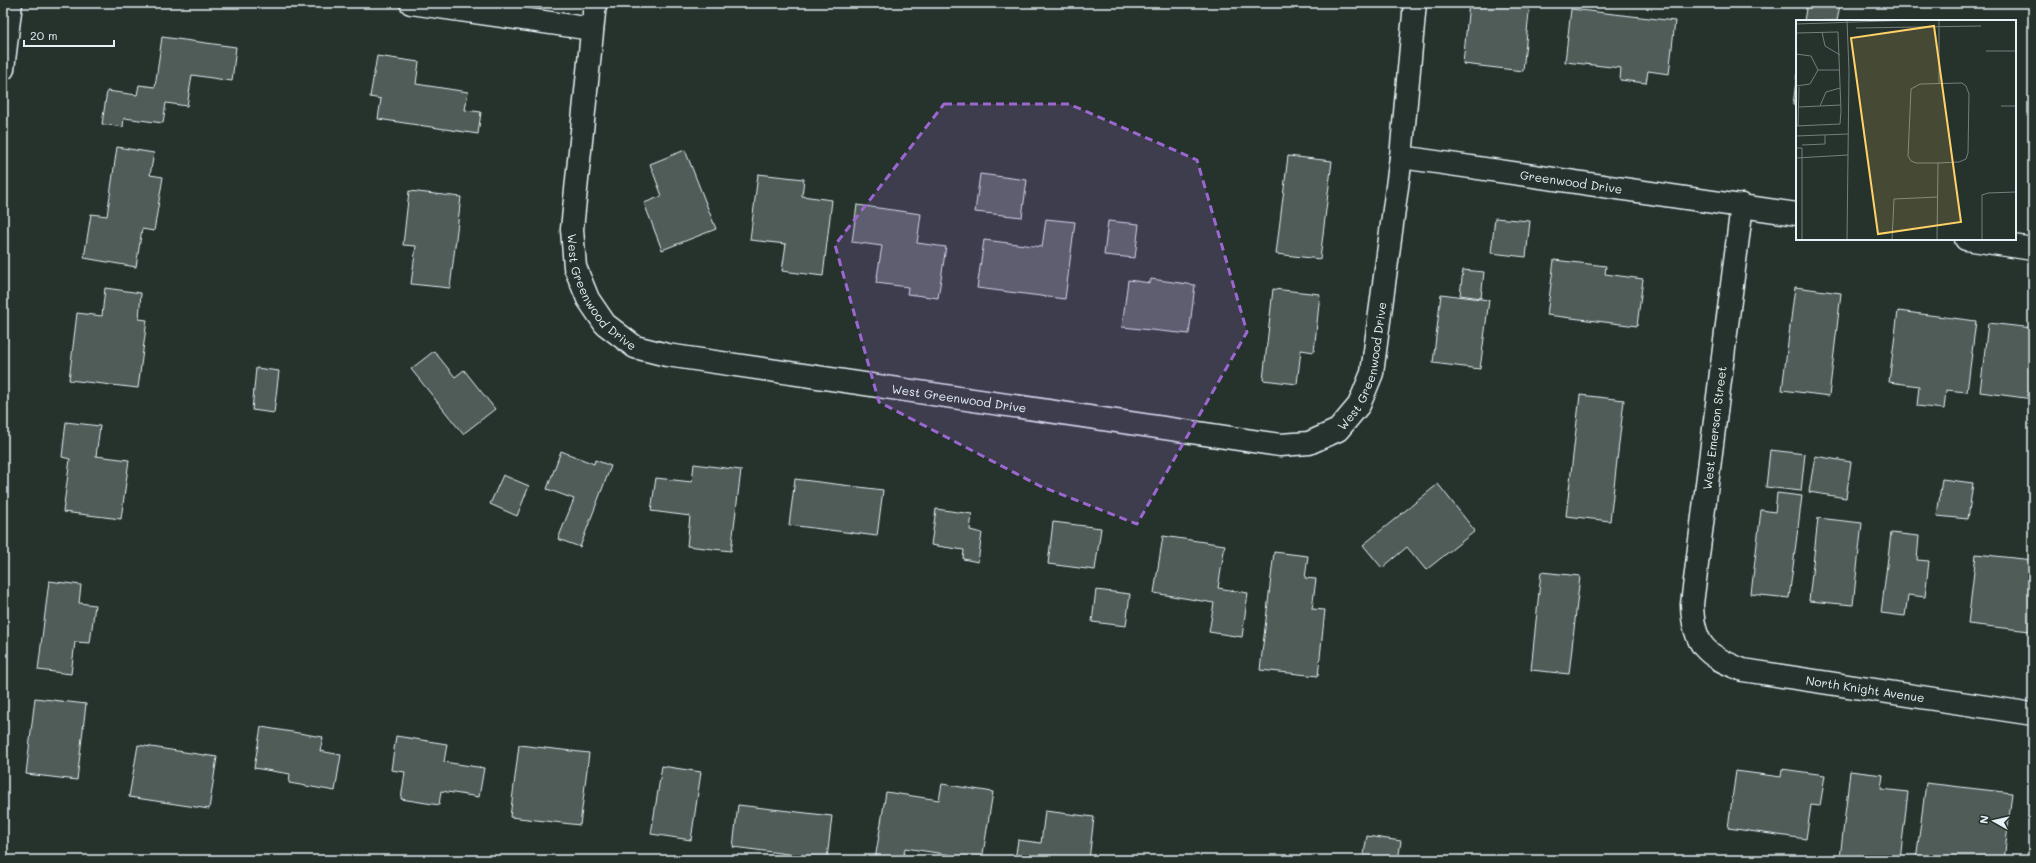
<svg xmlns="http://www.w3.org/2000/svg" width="2036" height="863" viewBox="0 0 2036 863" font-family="Mali,sans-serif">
  <rect width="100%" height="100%" fill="#26332d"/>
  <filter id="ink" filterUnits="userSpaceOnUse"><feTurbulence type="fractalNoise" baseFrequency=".025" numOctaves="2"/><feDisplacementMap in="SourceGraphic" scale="8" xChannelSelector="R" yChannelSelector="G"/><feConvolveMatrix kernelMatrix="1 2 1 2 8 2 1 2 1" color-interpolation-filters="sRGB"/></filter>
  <g filter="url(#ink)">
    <path fill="#505c59" stroke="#e8f1f8" d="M1469,3H1530L1523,71L1463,64Z
      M1807,3L1840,5L1837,21H1804Z
      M1571,9L1675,21L1669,74L1648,71L1646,83L1620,80L1621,68L1565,62Z
      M162,37L236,47L232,81L192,75L187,106L166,103L163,123L124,118L123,127L102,124L107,91L137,95L139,85L155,87Z
      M377,56L419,62L416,84L468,92L465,110L481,112L478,134L378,119L381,99L370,97Z
      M1797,74V106L1793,105Z
      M117,147L154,153L150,175L163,177L154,231L142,229L136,267L84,258L91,214L107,216Z
      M685,150L716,229L662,250L644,203L662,196L650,164Z
      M1288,156L1332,161L1320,259L1276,254Z
      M758,174L804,179L802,196L832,200L823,276L782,271L786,244L750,240Z
      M980,174L1027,180L1022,217L975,212Z
      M409,191L461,197L450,288L411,284L416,246L403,245Z
      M857,205L921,214L917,243L946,247L938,298L907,294L908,287L876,283L882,246L852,242Z
      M1495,218L1530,221L1526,257L1491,253Z
      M1046,219L1075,222L1065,299L977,288L984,240L1042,247Z
      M1108,221L1139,224L1135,258L1104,255Z
      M1554,260L1606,266L1605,274L1643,279L1637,326L1547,315Z
      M1463,270L1484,272L1481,298L1460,295Z
      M1151,279L1195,285L1189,334L1122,327L1128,280L1150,283Z
      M1795,287L1841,293L1829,396L1782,390Z
      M105,288L141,293L139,319L147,320L138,388L69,380L77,313L102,316Z
      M1273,289L1320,294L1314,352L1301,350L1297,384L1263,380Z
      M1441,294L1489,300L1480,369L1433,363Z
      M1898,311L1976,321L1967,392L1946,390L1944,409L1917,406L1919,386L1889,382Z
      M1988,323L2033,328V399L1980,392Z
      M434,351L455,377L464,370L495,409L463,434L411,369Z
      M256,368L279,371L274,413L252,410Z
      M1580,395L1624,400L1610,521L1566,516Z
      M66,422L100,426L96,456L129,460L121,519L63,512L70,459L62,457Z
      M1770,450L1805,454L1801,491L1766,487Z
      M561,451L594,464L595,460L611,466L580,547L558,539L574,499L547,489Z
      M1815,456L1851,462L1846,498L1809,492Z
      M694,464L741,470L731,551L687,546L690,516L651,511L656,478L692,482Z
      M503,475L529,486L517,516L490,504Z
      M795,479L883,490L877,536L789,525Z
      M1942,479L1973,483L1968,519L1937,516Z
      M1438,484L1475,531L1426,570L1407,547L1382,568L1363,545Z
      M1777,493L1802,496L1789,598L1751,594L1761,510L1775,512Z
      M936,509L972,514L970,530L982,533L978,562L963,559L964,550L931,545Z
      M1818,518L1862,523L1853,605L1809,601Z
      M1053,522L1101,528L1095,570L1048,564Z
      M1891,533L1919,536L1917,560L1929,561L1925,597L1908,595L1905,616L1881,613Z
      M1163,536L1225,545L1218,588L1248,593L1242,637L1209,632L1214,603L1154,593Z
      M1274,552L1308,556L1305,578L1316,579L1312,609L1325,610L1318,676L1260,670Z
      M1976,554L2033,560V607L2030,631L1968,624Z
      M1541,572L1580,576L1569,674L1531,670Z
      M49,581L81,585L79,603L95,605L90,643L75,642L71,674L38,670Z
      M1096,590L1130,594L1126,626L1092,622Z
      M35,698L86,704L77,780L26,774Z
      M261,727L323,737L320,751L341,755L335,791L289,783L290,774L254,768Z
      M396,736L447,744L444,762L484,768L479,797L441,791L439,805L401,799L405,772L391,770Z
      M138,745L217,757L209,809L129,797Z
      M519,745L589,753L580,825L510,817Z
      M662,766L701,772L691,840L651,834Z
      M1782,769L1825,775L1820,806L1811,805L1806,839L1728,828L1736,771L1781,777Z
      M1850,771L1883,775L1881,789L1908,792L1900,860H1858L1840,858Z
      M1926,783L2012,793L2004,860H1916Z
      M942,784L993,792L982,860H951V855L905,848L903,860H875L886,792L939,800Z
      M738,805L832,816L827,859L733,847Z
      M2033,809V860H2027Z
      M1045,811L1094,817L1089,860H1015L1018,840L1041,843Z
      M1367,836L1401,841L1398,860H1363Z
      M1127,857L1146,860H1126Z"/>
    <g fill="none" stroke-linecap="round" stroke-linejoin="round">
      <g stroke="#e8f1f8" stroke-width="25">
        <g id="minor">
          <path d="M411,3L592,29"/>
          <path id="s1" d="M595,3L572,229L575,267L588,299L605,324L635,347L667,355L1280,445L1309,443L1338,430L1359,405L1372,373L1401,157L1415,3"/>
          <path d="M3,69L11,3"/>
          <path id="s2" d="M1401,157L1797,214"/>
          <path id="s3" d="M1742,205L1692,604C1693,645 1706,656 1743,670L2033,714"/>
          <path d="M1966,239L2033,249"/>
        </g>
      </g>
      <use href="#minor" stroke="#26332d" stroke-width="22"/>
    </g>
  </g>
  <path fill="#9c67d0" fill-opacity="0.2" stroke="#9c67d0" stroke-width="3" stroke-dasharray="8 5" stroke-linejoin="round" d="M944,104H1069L1197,160L1247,332L1137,524L1040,486L879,402L835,245Z"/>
  <g text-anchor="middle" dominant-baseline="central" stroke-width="3" stroke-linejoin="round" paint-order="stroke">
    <g font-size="12" fill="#e8f1f8" stroke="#26332d">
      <text stroke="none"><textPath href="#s2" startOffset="172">Greenwood Drive</textPath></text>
      <text stroke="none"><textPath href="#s1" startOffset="300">West Greenwood Drive</textPath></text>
      <text stroke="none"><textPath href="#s1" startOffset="1152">West Greenwood Drive</textPath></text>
      <text stroke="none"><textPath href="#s1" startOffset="696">West Greenwood Drive</textPath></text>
      <text transform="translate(1714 428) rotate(-83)">West Emerson Street</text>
      <text stroke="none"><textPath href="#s3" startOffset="617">North Knight Avenue</textPath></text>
    </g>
  </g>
  <g transform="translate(1796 20)">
    <rect width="220" height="220" fill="#26332d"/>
    <path fill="none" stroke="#747f7e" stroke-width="1" d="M51,0L53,51L51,220M0,4L120,0M60,8L185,6M26,12L29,26L44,35M0,13L42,12L45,91L44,104L0,106M190,31H220M0,34L15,36L22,50L14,64L0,66M22,50H44M143,63V0M166,63L170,66L173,74L172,133L170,139L163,142L142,143H120L115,141L112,136L115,69L124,64ZM24,86L30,72L44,68M205,86H220M3,87L45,85M2,106L3,67M0,116L52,114M6,125L29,124V115M0,128H6V220M0,138L52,135M96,220L98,179L142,177M141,220L142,143M186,220V175L192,173L220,172"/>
    <path fill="#ffd166" fill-opacity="0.15" stroke="#ffd166" stroke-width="2" d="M138,6L165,202L82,214L55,18Z"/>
    <rect width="220" height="220" fill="none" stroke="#e8f1f8" stroke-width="2"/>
  </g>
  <rect width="2036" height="863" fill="none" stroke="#26332d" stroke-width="16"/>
  <rect x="8" y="8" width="2020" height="847" fill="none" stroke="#e8f1f8" stroke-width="1.5" filter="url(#ink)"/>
  <g transform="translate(1994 821) rotate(278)" stroke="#26332d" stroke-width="3" paint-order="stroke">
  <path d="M0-3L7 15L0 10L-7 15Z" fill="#e8f1f8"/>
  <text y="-6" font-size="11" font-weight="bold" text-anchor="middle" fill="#e8f1f8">N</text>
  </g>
  <path d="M24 40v6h90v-6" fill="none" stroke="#e8f1f8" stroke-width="2"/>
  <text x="30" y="40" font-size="12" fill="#e8f1f8" stroke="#26332d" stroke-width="3" paint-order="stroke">20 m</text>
</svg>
